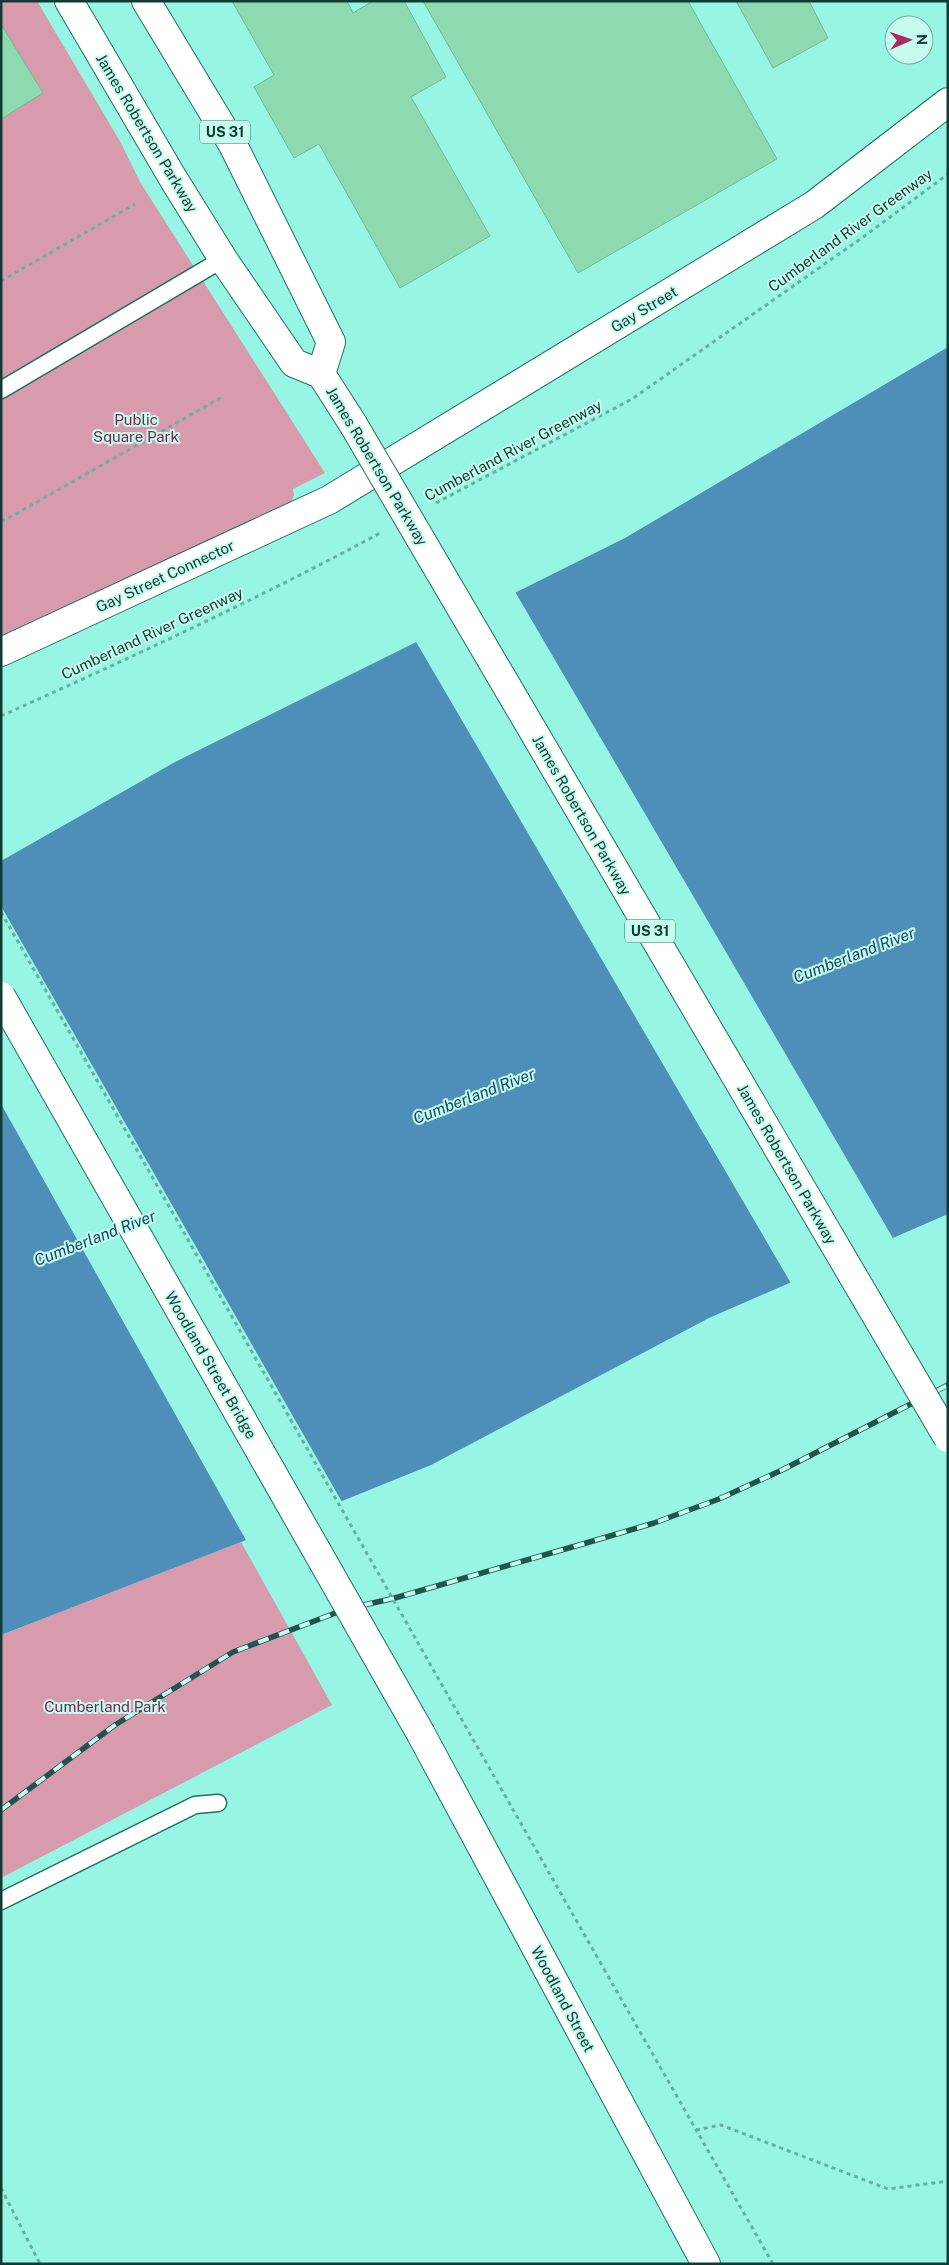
<svg xmlns="http://www.w3.org/2000/svg" width="949" height="2265" viewBox="0 0 949 2265" font-family="'Public Sans',sans-serif">
  <rect width="100%" height="100%" fill="#97f6e3"/>
  <path fill="#d89bae" d="M1,1H37L121,143L140,182L325,473L293,489L294,495L290,505L1,640Z
    M241,1542L332,1705L1,1878V1635Z"/>
  <path fill="#4e8fb9" d="M948,347V1214L709,1318L431,1465L241,1542L1,1635V861L175,762L625,538Z"/>
  <path fill="#97f6e3" d="M514,590L740,976L894,1240L792,1285L415,640Z
    M1,906L342,1502L247,1542L1,1104Z"/>
  <path fill="#8edab0" stroke="#70bb93" d="M232,1H347L353,13L373,1H404L446,77L411,97L490,236L400,288L319,144L294,158L254,87L274,75Z
    M423,1H688L777,159L578,273Z
    M736,1H809L828,38L773,68Z
    M1,24L43,93L1,119Z"/>
  <g fill="none" stroke-linecap="round" stroke-linejoin="round">
    <g stroke="#216e61" stroke-width="19">
      <path id="service" d="M1,390L223,259
        M1,1901L195,1805L218,1803"/>
    </g>
    <g stroke="#216e61" stroke-width="30">
      <path id="minor" d="M1,652L329,500L814,205L948,102"/>
    </g>
    <g stroke="#216e61" stroke-width="30">
      <path id="secondary" d="M421,1734L706,2264"/>
    </g>
    <g stroke="#216e61" stroke-width="30">
      <path id="primary" d="M69,1L174,180L223,259L294,363L321,374L353,424
        M146,1L233,145L331,342L321,374"/>
    </g>
    <path stroke="#65b1a2" stroke-width="3" stroke-dasharray="4 4" stroke-linecap="butt" d="M1,281L135,204
      M436,503L632,399L866,235L948,174
      M1,520H5L222,397
      M1,716C130,658 258,599 382,532
      M604,1969L773,2264
      M696,2130L721,2125L888,2189L948,2181
      M1,2188L40,2264"/>
    <use href="#service" stroke="#fff" stroke-width="16"/>
    <use href="#minor" stroke="#fff" stroke-width="28"/>
    <use href="#secondary" stroke="#fff" stroke-width="28"/>
    <use href="#primary" stroke="#fff" stroke-width="28"/>
    <g stroke="#23544b" stroke-width="5.5">
      <path id="rail" d="M1,1810L115,1725L233,1652L346,1609L395,1598L586,1543L654,1523L719,1499L782,1470L948,1385"/>
    </g>
    <use href="#rail" stroke="#c5fcef" stroke-width="4" stroke-dasharray="11" stroke-linecap="butt"/>
    <g stroke="#216e61" stroke-width="30" stroke-linecap="butt">
      <path id="secondary-bridge" d="M1,996L421,1734"/>
    </g>
    <g stroke="#216e61" stroke-width="30" stroke-linecap="butt">
      <path id="primary-bridge" d="M353,424L948,1438"/>
    </g>
    <path stroke="#65b1a2" stroke-width="3" stroke-dasharray="4 4" stroke-linecap="butt" d="M1,912L604,1969"/>
    <use href="#secondary-bridge" stroke="#fff" stroke-width="28"/>
    <use href="#primary-bridge" stroke="#fff" stroke-width="28"/>
  </g>
  <g text-anchor="middle" dominant-baseline="central" stroke-width="4" stroke-linejoin="round" paint-order="stroke">
    <g fill="#c5fcef" stroke="#46746b" stroke-width="1">
      <rect x="200" y="120.5" width="50" height="23" rx="4"/>
      <rect x="625" y="919.5" width="50" height="23" rx="4"/>
    </g>
    <g font-size="14" font-weight="bold" fill="#103a33">
      <text x="225" y="132">US 31</text>
      <text x="650" y="931">US 31</text>
    </g>
    <g font-size="15" fill="#103a33" stroke="#c5fcef">
      <text transform="translate(147 133) rotate(59)">James Robertson Parkway</text>
      <text transform="translate(850 230) rotate(-36)">Cumberland River Greenway</text>
      <text transform="translate(644 309) rotate(-31)">Gay Street</text>
      <text transform="translate(513 450) rotate(-28)">Cumberland River Greenway</text>
      <text transform="translate(377 466) rotate(59)">James Robertson Parkway</text>
      <text transform="translate(165 576) rotate(-25)">Gay Street Connector</text>
      <text transform="translate(152 633) rotate(-25)">Cumberland River Greenway</text>
      <text transform="translate(582 815) rotate(60)">James Robertson Parkway</text>
      <text transform="translate(787 1164) rotate(60)">James Robertson Parkway</text>
      <text transform="translate(211 1365) rotate(60)">Woodland Street Bridge</text>
      <text transform="translate(563 1999) rotate(62)">Woodland Street</text>
    </g>
    <g font-size="15" fill="#7b2648" stroke="#c5fcef">
      <text x="136" y="419">Public<tspan x="136" dy="17">Square Park</tspan></text>
      <text x="105" y="1706">Cumberland Park</text>
    </g>
    <g font-size="16" font-style="italic" fill="#144765" stroke="#c5fcef">
      <text transform="translate(854 955) rotate(-21)">Cumberland River</text>
      <text transform="translate(474 1096) rotate(-21)">Cumberland River</text>
      <text transform="translate(95 1238) rotate(-21)">Cumberland River</text>
    </g>
  </g>
  <rect width="949" height="2265" fill="none" stroke="#103a33" stroke-width="5"/>
  <g transform="translate(909 40) rotate(88)"><circle r="24" fill="#c5fcef" stroke="#7daea4"/>
  <path d="M0-4L9 19L0 12L-9 19Z" fill="#b22864"/>
  <text y="-8" font-size="14" font-weight="bold" text-anchor="middle" fill="#103a33">N</text>
  </g>
</svg>
